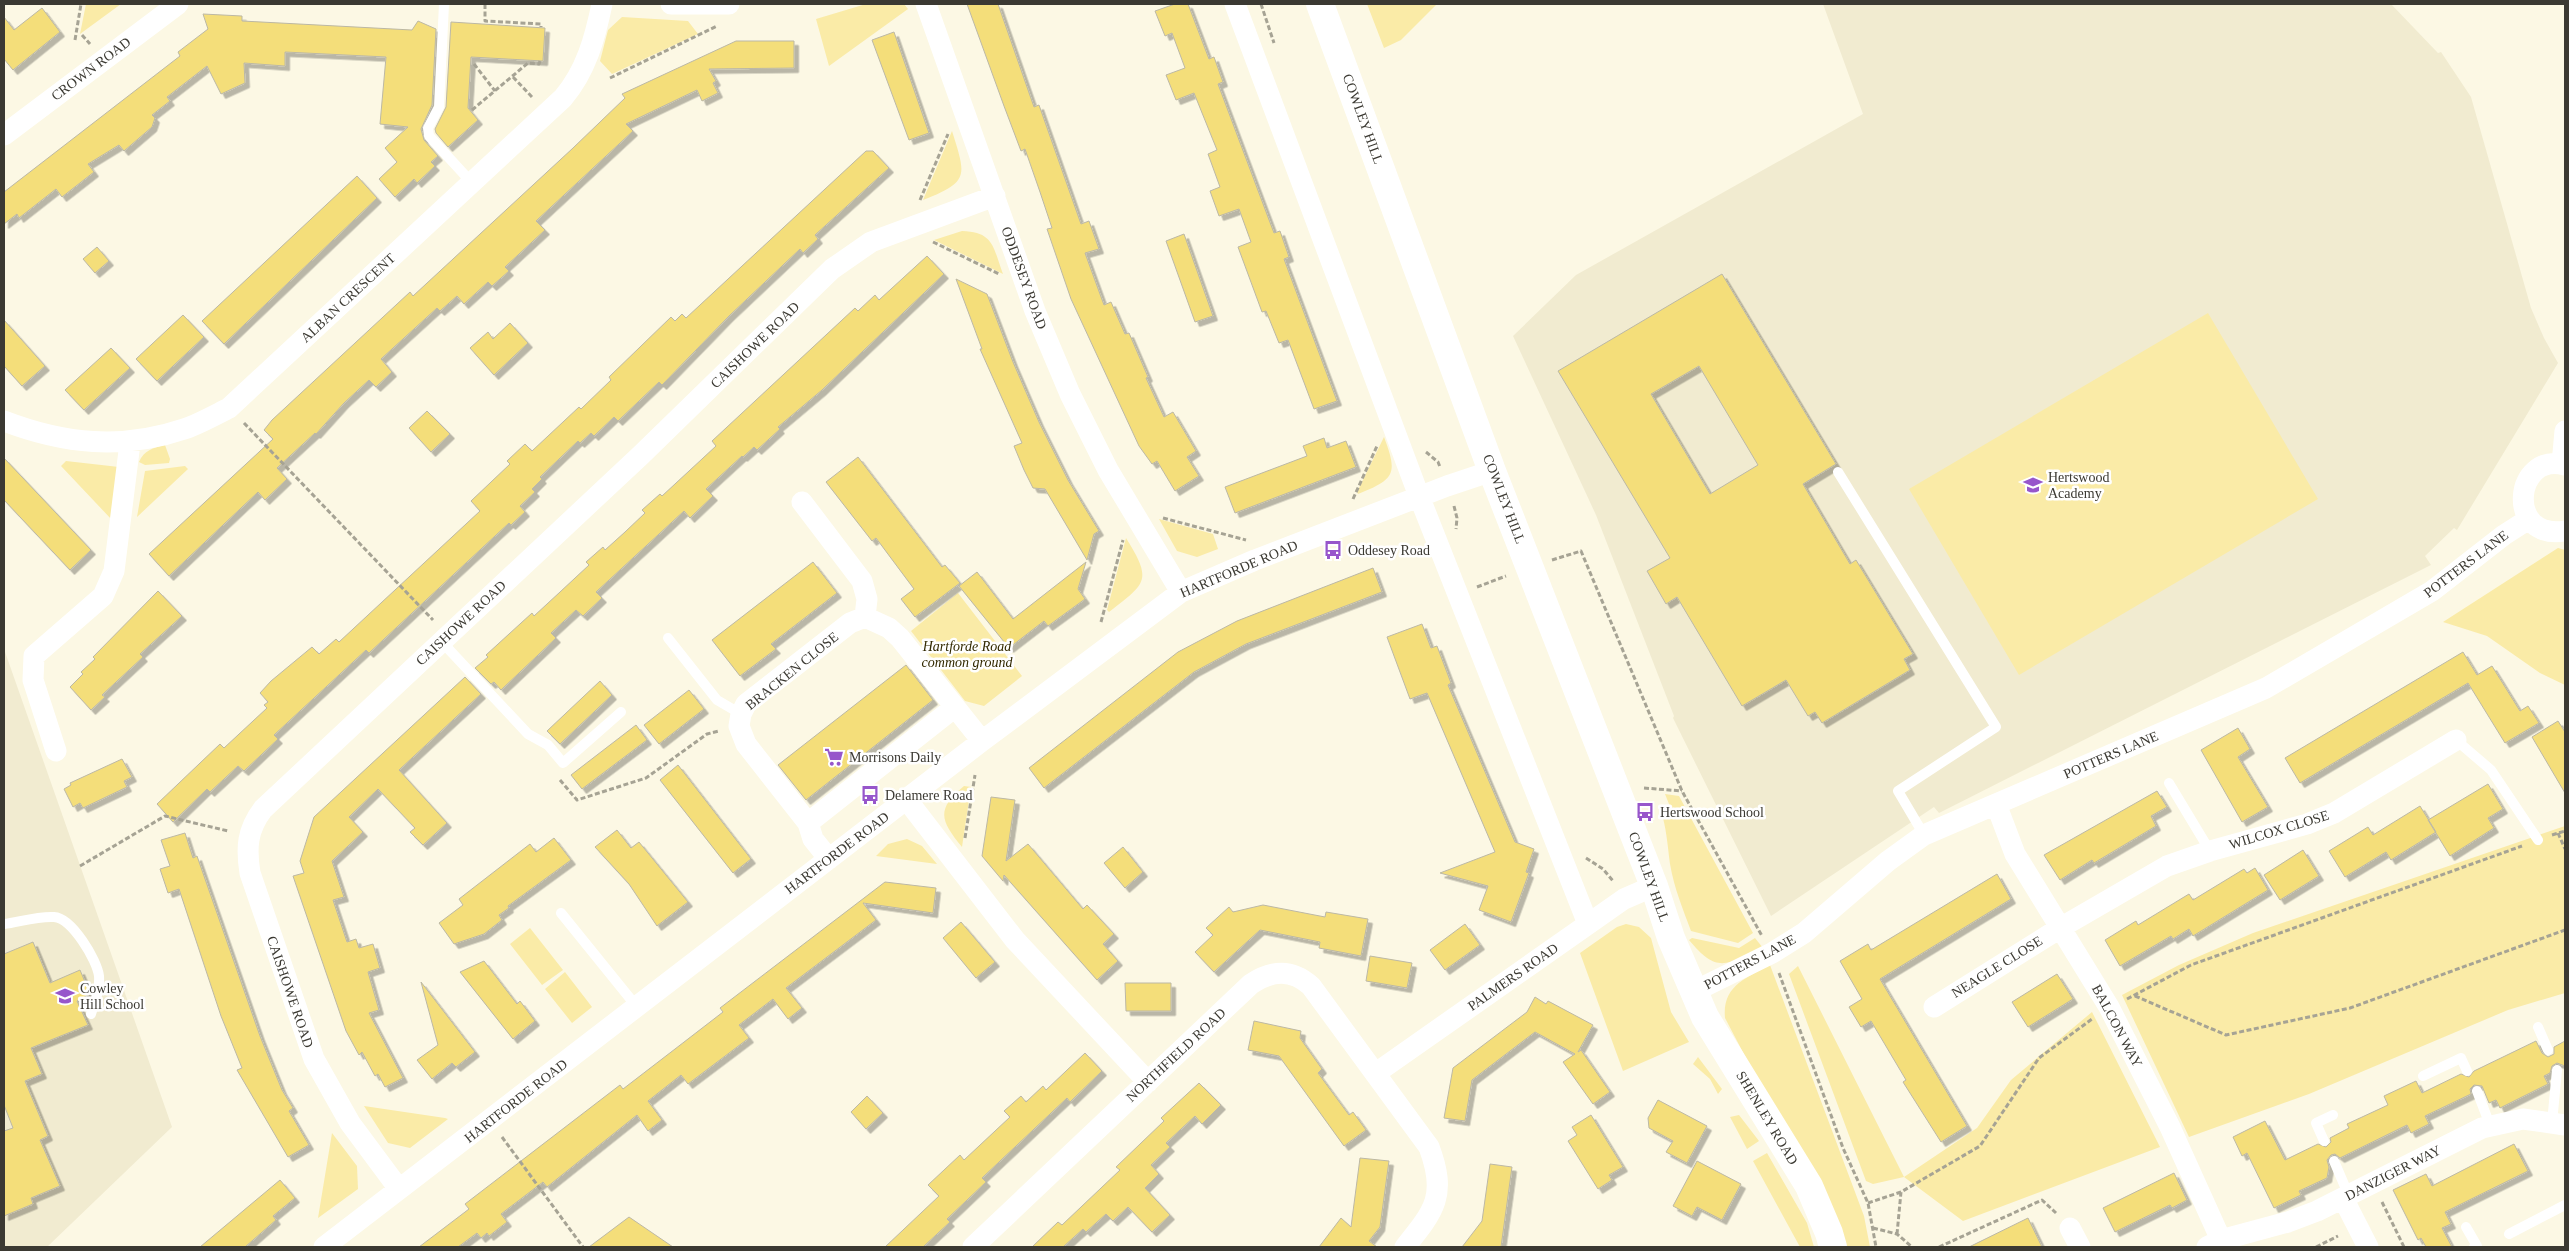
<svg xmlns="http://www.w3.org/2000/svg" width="2569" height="1251" viewBox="0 0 2569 1251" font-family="'Times New Roman',serif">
  <defs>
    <filter id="shadow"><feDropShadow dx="4.5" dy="4.5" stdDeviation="0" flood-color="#0004"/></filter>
  </defs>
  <rect width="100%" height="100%" fill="#fcf8e4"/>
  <path fill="#f1ebd0" d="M1823,4H2391L2438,53L2441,52L2471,97L2531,308L2544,338L2558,363L2457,530L2454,528L2425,556L2431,565L1939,813L1934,807L1771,916L1673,718L1674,716L1596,515L1513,336L1576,275L1863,114Z
    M4,649L172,1127L47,1247H4Z"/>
  <path fill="#faeba7" d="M86,4H121L80,34Z
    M866,4H904L908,9L829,66L816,19Z
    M1367,4H1437L1401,40L1384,48Z
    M622,17L688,21L698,34L612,74L600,61L608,30Z
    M952,131C966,176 970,182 923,200Z
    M962,231C994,232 993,247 1003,274L934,240Z
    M2208,313L2318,499L2019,675L1909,489Z
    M1384,437C1398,474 1395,479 1358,494L1357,492Z
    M165,445L170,459L169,463L145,465L139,462C144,450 153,448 165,445Z
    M66,461L119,467L112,520L61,466Z
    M185,466L188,469L137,517L145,471Z
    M1159,519L1213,534L1218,549L1197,557L1177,551Z
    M1126,538C1153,581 1146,583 1109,612L1107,610Z
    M2558,548L2565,550V685L2540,673L2487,636L2443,622Z
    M958,593L1022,676L984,706L965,701L911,631Z
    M964,786L971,787L962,847C941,821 935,810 964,786Z
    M1665,794L1679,796L1753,933L1738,943L1691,931C1683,909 1674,888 1670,864C1668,849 1667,834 1663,818L1673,814Z
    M2565,826V993L2508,1010L2309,1094L2189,1137L2122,995L2179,965L2253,933Z
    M907,839L922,846L937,864L876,856L888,844Z
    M1626,924L1639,927L1651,938L1671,1012L1689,1042L1623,1071L1580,953L1617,927Z
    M530,928L563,970L542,985L510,944Z
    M1692,938L1739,948L1755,938L1763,948C1726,964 1718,975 1689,940Z
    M1770,965L1864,1216L1870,1247H1845L1725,1018C1722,986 1746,978 1770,965Z
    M1798,966L1904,1177L1977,1128L2011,1080L2092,1012L2160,1147L1963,1221L1904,1177L1873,1184L1866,1181L1789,974Z
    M565,972L592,1007L572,1023L545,989Z
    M1698,1057L1722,1089L1718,1094L1710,1079L1693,1064Z
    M364,1106L445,1118L448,1119L410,1148L388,1143Z
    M1739,1115L1759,1141L1747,1149L1730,1117Z
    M332,1133L357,1166L358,1189L318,1218Z
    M1767,1153L1807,1223L1814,1247H1800L1753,1161Z"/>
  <path fill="#f4de7a" stroke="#bcb8a5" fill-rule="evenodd" filter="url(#shadow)" d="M967,4H998L1034,107L1039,105L1081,224L1089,221L1099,249L1085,253L1104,305L1111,302L1125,334L1129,333L1148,377L1146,378L1164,417L1173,412L1196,451L1187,457L1199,476L1175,491L1157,461L1152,464L1139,446L1071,299L1047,229L1052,228L1040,192L1025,149L1021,151L1004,106Z
    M1175,4H1188L1209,59L1214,57L1223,82L1218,84L1274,233L1280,231L1289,257L1284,259L1337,401L1314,409L1288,340L1279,343L1266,311L1262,312L1238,247L1251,242L1239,209L1219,216L1210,191L1220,187L1208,154L1217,150L1194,93L1176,100L1166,75L1185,68L1172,33L1165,36L1155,11Z
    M42,8L60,32L13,70L4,59V17L14,30Z
    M203,14L242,16V21L412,30L418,21L436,29L432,105L421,129L424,140L438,156L431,162L435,166L417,183L414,179L395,197L379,179L397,162L385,148L408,127L380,124L386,57L285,52V66L244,63L245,83L221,94L207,66L167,97L170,101L152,115L155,118L152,127L124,151L119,145L88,164L94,172L62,197L56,189L19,218L17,214L4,224V192L180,56L178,52L208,29Z
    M451,22L545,28L543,61L471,57L468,108L478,120L448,147L436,133L435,129L446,107Z
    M894,32L929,133L909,140L872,40Z
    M736,41H794V68L709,69L716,81L713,83L718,93L702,101L697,90L626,124L633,131L536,221L545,230L505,267L509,271L492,286L488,282L464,304L457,296L440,311L437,308L381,359L392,372L376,387L369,380L344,403L316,434L315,433L277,468L287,479L265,500L258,492L169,576L149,554L273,439L264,430L272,420L410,292L413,296L573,148L625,98L622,94Z
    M866,151H873L889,168L815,235L818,239L803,253L800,249L729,316L662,385L659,382L618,421L614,417L594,436L591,433L580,443L578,441L540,477L542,479L532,489L535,492L520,506L525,512L511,525L509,523L369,653L366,650L274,735L278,739L244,771L238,766L210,792L207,789L173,822L157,804L220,744L224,748L267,708L264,705L268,702L260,693L271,681L312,647L319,654L336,639L339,642L480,511L471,501L510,464L507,461L525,444L532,451L579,407L581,409L611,380L609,377L671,317L675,321L682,314L686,318Z
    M357,176L377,198L224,344L202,321Z
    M1184,234L1213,316L1195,322L1166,241Z
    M97,247L109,261L95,273L83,259Z
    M927,256L944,274L822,390L778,427L780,429L757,450L754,447L743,457L742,456L706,489L713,496L690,518L684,511L596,592L602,598L583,616L576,610L551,633L556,638L501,690L494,682L491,684L475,668L488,657L486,655L532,613L534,616L560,592L589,565L586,562L603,547L605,550L625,532L645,513L642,510L660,494L662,496L716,446L712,441L855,308L858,311L875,295L879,300Z
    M1722,274L1836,464L1803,484L1850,564L1856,560L1913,654L1904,659L1910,670L1822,723L1815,712L1808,716L1786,680L1742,706L1677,597L1666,604L1647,571L1670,558L1558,371ZM1699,366L1758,465L1710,494L1651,394Z
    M956,279L987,294L1013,362L1039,422L1068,480L1099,531L1094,534L1087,560L1045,489L1033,488L1024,470L1014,446L1022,443L980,349H982Z
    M183,315L204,337L157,381L136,359Z
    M4,320L45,366L22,386L4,366Z
    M510,323L528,343L494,375L470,348L488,332L493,339Z
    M111,348L130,368L84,410L65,390Z
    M427,411L450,434L431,452L409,428Z
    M1324,438L1327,448L1346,441L1356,467L1235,513L1225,487L1307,456L1303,446Z
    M858,457L942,567L945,565L960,583L915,617L901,599L914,589L876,538L872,541L826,482Z
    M4,458L91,550L70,570L4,500Z
    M813,562L837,593L771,644L776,649L740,676L712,640Z
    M1086,562L1078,589L1085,599L1048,626L1044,621L1009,648L959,586L977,572L1013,619Z
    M1373,568L1382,592L1246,644L1194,672L1044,788L1029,768L1178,652L1237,621Z
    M158,591L182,616L140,654L143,657L102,695L105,697L91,710L70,687L83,674L81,672L95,659L93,657Z
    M1422,624L1431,648L1437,646L1451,683L1448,685L1515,842L1534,849L1526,872L1529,873L1511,922L1479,910L1488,886L1440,873L1495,852L1427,693L1410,699L1387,637Z
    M2463,652L2477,675L2492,666L2520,711L2528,706L2539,723L2505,743L2468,683L2300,783L2285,758Z
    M906,665L933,700L806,800L778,765Z
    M465,677L481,694L399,770L447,823L423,845L410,832L415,828L378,789L349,817L363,832L332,861L344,897L333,900L347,942L356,939L359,948L373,944L380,968L368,972L379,1010L369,1013L403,1078L385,1087L378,1074L375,1076L362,1052L359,1055L346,1031L293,876L304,873L300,861L314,817Z
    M600,681L612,695L560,744L547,731Z
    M689,690L704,709L659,744L644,725Z
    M2558,721L2565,732V793L2532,737Z
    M636,725L647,740L582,789L571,775Z
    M2238,728L2250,749L2238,757L2268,807L2242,822L2201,750Z
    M122,759L132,777L124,781L127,787L83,808L80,803L73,807L64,789L71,785L70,783Z
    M678,765L751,859L733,873L660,780Z
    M2488,784L2503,809L2488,818L2494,828L2450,856L2428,820Z
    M2157,791L2167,807L2151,816L2156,826L2094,863L2092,860L2060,880L2044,855Z
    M991,797L1015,800L1006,861L1028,844L1083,909L1087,905L1114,934L1103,944L1118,961L1097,980L1004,875L1003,881L982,856Z
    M2420,806L2436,832L2391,860L2386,852L2345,877L2329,851L2368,827L2373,835Z
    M617,830L631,848L639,842L688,902L657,926L629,884L595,847Z
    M185,833L193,858L197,856L260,1036L282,1090L293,1108L289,1111L309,1145L288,1157L237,1070L242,1068L221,1016L179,889L168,893L160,869L170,866L161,840Z
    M554,838L571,860L508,906L509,908L499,915L502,920L484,934L454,944L439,923L463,905L459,899L530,844L536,852Z
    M1123,847L1143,872L1125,888L1104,863Z
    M2303,850L2319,876L2280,900L2264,875Z
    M2255,868L2268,890L2193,936L2189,929L2173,939L2171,936L2120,966L2105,940L2136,921L2138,925L2189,894L2193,900L2244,869L2247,873Z
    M1997,874L2011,899L1880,979L1967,1126L1941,1142L1903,1082L1906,1080L1871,1021L1861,1027L1849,1007L1862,999L1840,961L1868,944L1871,950Z
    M885,882L936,888L933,913L863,903L876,920L786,988L802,1008L788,1019L773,999L739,1025L749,1038L688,1084L681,1075L648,1101L662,1120L648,1131L637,1115L547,1187L543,1182L501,1214L507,1222L489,1236L487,1233L481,1238L477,1233L458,1247H419L469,1209L465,1204L620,1085L623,1089L675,1049L723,1012L720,1008Z
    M1263,905L1325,917L1326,912L1368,919L1361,956L1319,948L1320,942L1260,930L1214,972L1195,952L1213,935L1206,928L1229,907L1233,912Z
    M961,922L995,962L976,978L943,938Z
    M1465,924L1480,945L1445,970L1430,950Z
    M33,942L50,983L80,970L90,994L77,1001L88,1025L31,1048L42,1074L25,1081L48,1136L40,1140L60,1186L31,1198L33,1204L4,1216V1131L13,1128L4,1105V954Z
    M1370,956L1412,963L1407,988L1366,981Z
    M484,961L517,1004L520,1001L535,1021L513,1039L460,972Z
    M2057,974L2073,999L2028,1027L2012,1002Z
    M421,982L475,1052L456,1067L452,1063L432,1079L417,1060L438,1045Z
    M1125,983H1171V1011H1126Z
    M1535,997L1546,1004L1548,1001L1593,1025L1578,1052L1581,1050L1610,1092L1593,1104L1563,1062L1575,1054L1535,1032L1472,1080L1465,1121L1444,1118L1453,1068L1527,1012Z
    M1254,1021L1301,1031L1300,1038L1322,1069L1318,1073L1349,1115L1353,1112L1366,1130L1344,1146L1279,1056L1248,1050Z
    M2536,1041L2542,1053L2548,1057L2554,1054V1047L2565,1041V1066L2557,1063L2552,1066L2550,1073L2544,1076L2548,1084L2500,1108L2496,1100L2489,1103L2482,1086L2474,1085L2470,1089L2471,1094L2425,1116L2429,1124L2411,1133L2407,1125L2340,1158L2335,1154L2331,1155L2327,1160L2329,1167L2327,1178L2299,1191L2301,1195L2274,1208L2247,1153L2242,1156L2233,1137L2265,1121L2285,1160L2318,1144L2326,1147L2331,1142L2330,1138L2349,1128L2347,1124L2388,1105L2384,1096L2416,1081L2422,1093L2461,1074L2469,1077L2474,1071Z
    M1085,1053L1102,1071L1070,1102L1067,1098L982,1178L986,1182L947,1219L950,1222L923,1247H885L939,1196L928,1185L960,1155L964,1160L1010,1117L1004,1111L1021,1096L1026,1102L1043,1086L1046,1090Z
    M1199,1083L1221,1105L1202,1124L1195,1116L1166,1143L1170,1147L1151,1165L1159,1174L1145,1188L1170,1215L1152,1232L1128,1207L1113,1221L1106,1214L1086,1232L1083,1229L1063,1247H1032L1058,1222L1062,1225L1120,1170L1116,1167L1164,1121L1161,1118Z
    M867,1096L883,1113L866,1129L851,1112Z
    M1658,1100L1707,1126L1687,1163L1666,1152L1673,1141L1649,1128L1648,1118Z
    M1591,1115L1623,1167L1609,1175L1612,1180L1598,1189L1568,1141L1577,1135L1572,1127Z
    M2514,1144L2528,1171L2445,1212L2451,1224L2442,1228L2452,1247H2426L2421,1238L2418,1240L2393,1190L2426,1174L2432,1186Z
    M1360,1158L1389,1161L1380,1227L1369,1241L1377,1247H1319L1341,1218L1351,1227Z
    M1697,1161L1741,1184L1722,1220L1697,1207L1692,1216L1673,1206Z
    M1490,1164L1512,1167L1501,1247H1462L1482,1221Z
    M2174,1173L2187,1200L2172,1208L2170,1205L2115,1232L2103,1208Z
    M280,1180L295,1198L273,1216L276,1220L245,1247H200Z
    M629,1217L673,1247H589Z
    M2028,1218L2042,1247H1969Z"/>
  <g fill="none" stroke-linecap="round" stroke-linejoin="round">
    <path stroke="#a6a394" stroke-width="3" stroke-dasharray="5 2.5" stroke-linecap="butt" d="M485,4V21L541,24V27
      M1261,4L1274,43
      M82,35L90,44
      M75,40L81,4
      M474,64L495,91
      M513,77L533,98
      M610,78L717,26
      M472,110L528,63L539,64L540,61
      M920,200L948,134
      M933,242L999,274
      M244,423L433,620
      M1426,452L1438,462L1440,467
      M1353,499L1377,446
      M1454,506L1457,518L1456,529
      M1163,518L1246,540
      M1552,560L1581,551L1682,791L1762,936
      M1477,587L1506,576
      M1101,622L1123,540
      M560,780L577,800L646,778L707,734L719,731
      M1644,788L1682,791
      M2558,833L2565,849
      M2552,835L2565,831
      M965,838L975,775
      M1586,858L1603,869L1613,881
      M80,866L165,816L228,831
      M1779,973L1843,1148L1868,1203L1876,1247
      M2135,996L2226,1035L2350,1008L2565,930
      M2127,999L2191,965L2522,846
      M502,1137L583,1247
      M2382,1202L2404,1247
      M1868,1203L1901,1192L1980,1146L2039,1058L2092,1019
      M1873,1228L1897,1234L1912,1247
      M1897,1234L1901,1192
      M1939,1247L2042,1200L2056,1213
      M2316,1247L2338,1236"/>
    <path stroke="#fff" stroke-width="10" d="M444,4L439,107L428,128L429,136L473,184
      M1838,472L1996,727L1898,791L1924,835
      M668,638L717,700L741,714
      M441,641L528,734L548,745L563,763L621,712
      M2456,740L2491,770L2538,840
      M2169,783L2210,851
      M561,913L637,1007
      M4,924C19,922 38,916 54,917C72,918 97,960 99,976C100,990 95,1001 91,1014
      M2538,1027L2548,1050
      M2423,1076L2461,1058L2467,1071
      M2477,1091L2490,1125
      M2552,1123L2557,1070
      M2324,1141L2316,1123L2333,1115
      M2334,1161L2349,1196
      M2466,1227L2477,1246L2474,1247
      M2509,1234L2565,1205"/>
    <path stroke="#fff" stroke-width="21" d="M671,4H729
      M926,4L1035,311L1070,394L1108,470L1181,592
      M1235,4L1419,496L1588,924
      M4,135L178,4
      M4,421C64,444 122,450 184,429C199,424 215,415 229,408L563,98C586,71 595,38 602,4
      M2562,464L2565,431
      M2565,465C2514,451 2505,541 2565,531
      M802,502L862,581L867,599L865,617
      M56,751L33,680L34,656L103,596L114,571L130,443
      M907,800L1015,940L1148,1082
      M1996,804L2015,854L2109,1007L2170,1127L2221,1240L2207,1247
      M808,823L955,707
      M829,859L813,839L808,823L746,744L739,726L741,714L746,704L850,623L865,617L889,628L900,638L982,741
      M1695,991L1772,953L1804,933L1888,861L1924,835L2266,688L2432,591L2504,535L2529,519
      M1934,1007L2060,928L2167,866L2210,851L2307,824L2334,813L2456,740
      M1376,1073L1624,899L1654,886
      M399,1189L350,1123L314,1059L250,873C246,848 247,830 263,809L641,455L832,269L871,242L995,196
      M2343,1198L2368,1247
      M2070,1228L2080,1247
      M2221,1240L2288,1222L2317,1211L2482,1128L2523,1119L2565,1125
      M324,1247L982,741L1181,592L1255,560L1447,486L1492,471
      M973,1247L1251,984C1272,970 1292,969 1311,986L1429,1147C1447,1195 1435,1210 1405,1247"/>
    <path stroke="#fff" stroke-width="28" d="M1320,4L1492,471L1654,886L1671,938L1705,1017L1809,1186L1829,1233L1833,1247"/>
  </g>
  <defs>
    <g id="school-bare" transform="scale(1.5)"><path d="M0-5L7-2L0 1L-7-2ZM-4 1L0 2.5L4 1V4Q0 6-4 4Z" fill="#9756cb" stroke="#fff" stroke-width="2.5" paint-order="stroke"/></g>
    <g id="bus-bare" transform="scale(1.5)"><path d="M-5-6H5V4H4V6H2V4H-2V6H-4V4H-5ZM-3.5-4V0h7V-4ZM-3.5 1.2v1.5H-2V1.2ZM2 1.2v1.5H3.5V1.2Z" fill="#9756cb" stroke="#fff" stroke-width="2.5" paint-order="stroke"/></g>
    <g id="supermarket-bare" transform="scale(1.5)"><path d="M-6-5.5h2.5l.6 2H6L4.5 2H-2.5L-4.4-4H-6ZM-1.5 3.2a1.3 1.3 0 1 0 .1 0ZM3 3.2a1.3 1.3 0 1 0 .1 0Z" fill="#9756cb" stroke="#fff" stroke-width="2.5" paint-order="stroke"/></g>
  </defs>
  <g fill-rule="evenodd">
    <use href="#school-bare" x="2033" y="485"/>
    <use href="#bus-bare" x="1333" y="550"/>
    <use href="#supermarket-bare" x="834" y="757"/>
    <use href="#bus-bare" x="870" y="795"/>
    <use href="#bus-bare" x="1645" y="812"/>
    <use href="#school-bare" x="65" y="996"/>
  </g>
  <g text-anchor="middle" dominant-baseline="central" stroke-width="5" stroke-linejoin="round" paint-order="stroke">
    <g font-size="14" fill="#3b3932" stroke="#fff">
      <text transform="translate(91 69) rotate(-37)">CROWN ROAD</text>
      <text transform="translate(1363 119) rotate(70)">COWLEY HILL</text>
      <text transform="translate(1024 278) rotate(70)">ODDESEY ROAD</text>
      <text transform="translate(348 298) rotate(-43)">ALBAN CRESCENT</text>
      <text transform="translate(755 345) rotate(-44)">CAISHOWE ROAD</text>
      <text transform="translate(1504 499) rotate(69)">COWLEY HILL</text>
      <text transform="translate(2466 564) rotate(-37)">POTTERS LANE</text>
      <text transform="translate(1239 569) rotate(-23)">HARTFORDE ROAD</text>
      <text transform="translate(461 623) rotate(-43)">CAISHOWE ROAD</text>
      <text transform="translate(792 671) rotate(-39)">BRACKEN CLOSE</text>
      <text transform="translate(2111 755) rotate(-23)">POTTERS LANE</text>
      <text transform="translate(2279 830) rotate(-17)">WILCOX CLOSE</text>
      <text transform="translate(837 853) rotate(-37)">HARTFORDE ROAD</text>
      <text transform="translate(1649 877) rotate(70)">COWLEY HILL</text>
      <text transform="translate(1750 962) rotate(-28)">POTTERS LANE</text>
      <text transform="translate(1997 967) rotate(-32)">NEAGLE CLOSE</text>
      <text transform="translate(1513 977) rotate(-35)">PALMERS ROAD</text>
      <text transform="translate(290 992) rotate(71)">CAISHOWE ROAD</text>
      <text transform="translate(2117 1026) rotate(62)">BALCON WAY</text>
      <text transform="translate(1176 1055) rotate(-43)">NORTHFIELD ROAD</text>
      <text transform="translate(516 1101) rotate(-38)">HARTFORDE ROAD</text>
      <text transform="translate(1767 1118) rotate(59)">SHENLEY ROAD</text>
      <text transform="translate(2393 1173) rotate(-27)">DANZIGER WAY</text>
    </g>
    <g font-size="14" fill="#3b3932" stroke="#fff" text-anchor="start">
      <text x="2048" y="477">Hertswood<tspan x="2048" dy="16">Academy</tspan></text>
      <text x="1348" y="550">Oddesey Road</text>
      <text x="849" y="757">Morrisons Daily</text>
      <text x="885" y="795">Delamere Road</text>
      <text x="1660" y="812">Hertswood School</text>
      <text x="80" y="988">Cowley<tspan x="80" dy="16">Hill School</tspan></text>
    </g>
    <g font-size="14" font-style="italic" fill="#322900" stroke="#fff">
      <text x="967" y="646">Hartforde Road<tspan x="967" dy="16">common ground</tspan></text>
    </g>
  </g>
  <rect width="2569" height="1251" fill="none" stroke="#3b3932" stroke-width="10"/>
</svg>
